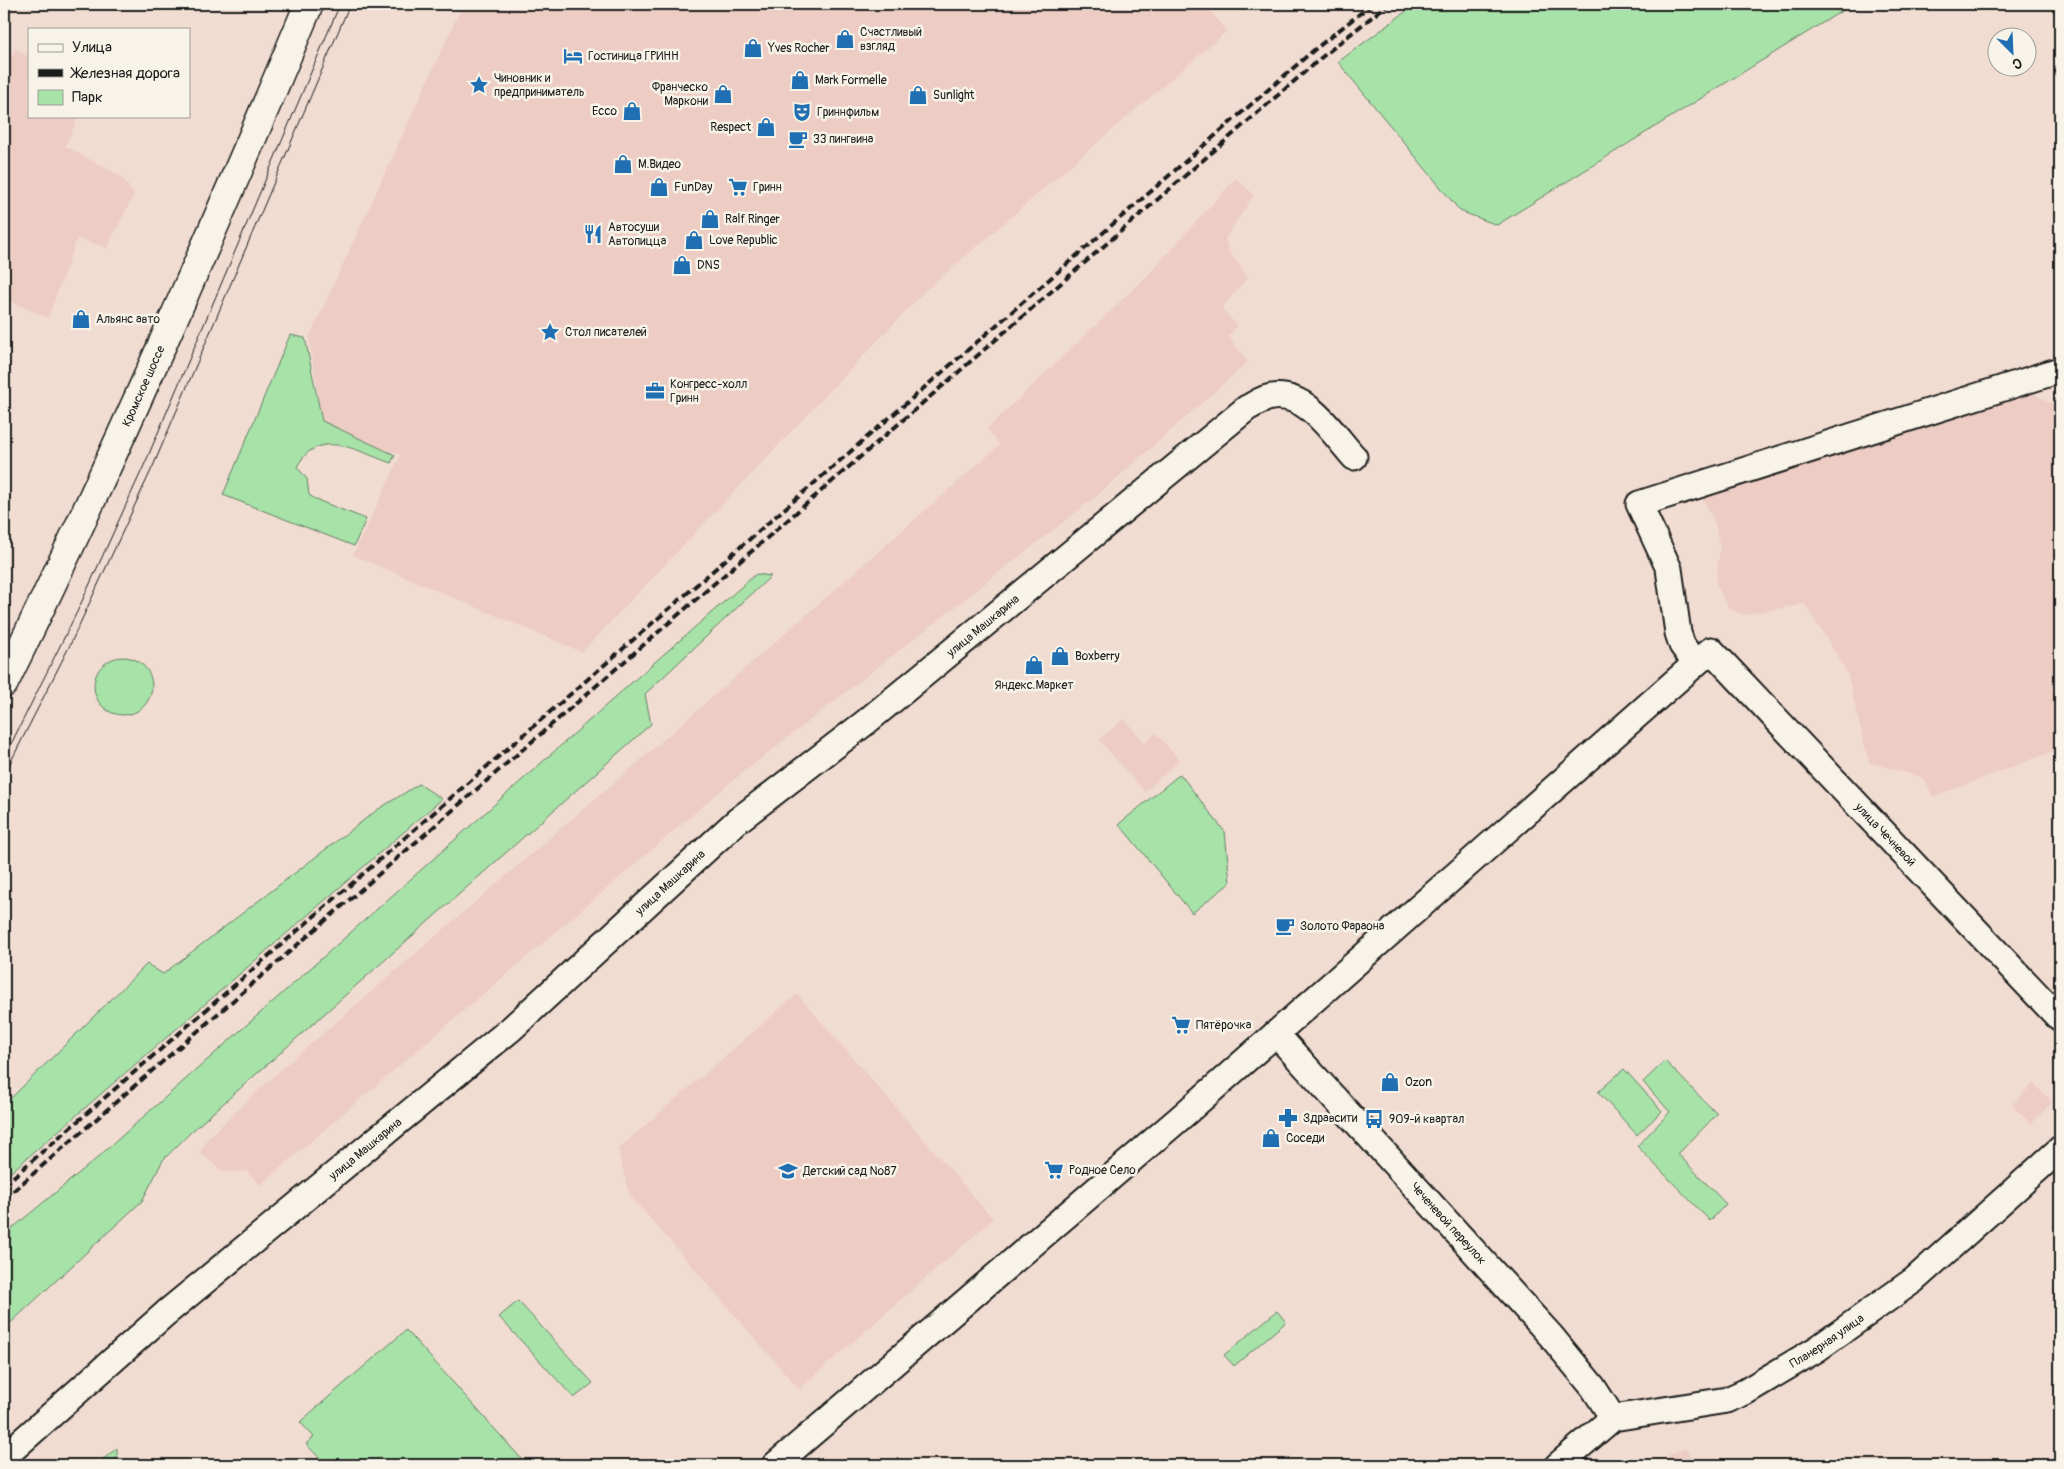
<svg xmlns="http://www.w3.org/2000/svg" width="2064" height="1469" viewBox="0 0 2064 1469" font-family="Pangolin,sans-serif">
  <rect width="100%" height="100%" fill="#f1dcd2"/>
  <filter id="ink" filterUnits="userSpaceOnUse"><feTurbulence type="fractalNoise" baseFrequency=".02" numOctaves="2"/><feDisplacementMap in="SourceGraphic" scale="10" xChannelSelector="R" yChannelSelector="G"/><feConvolveMatrix kernelMatrix="1 2 1 2 8 2 1 2 1" color-interpolation-filters="sRGB"/></filter>
  <g filter="url(#ink)">
    <path fill="#ecccc3" d="M463,4H1204L1227,31L925,291L582,652L353,555L401,455L323,427L309,338Z
      M15,49L29,57V116H79L65,146L122,177L134,195L107,248L77,238L48,318L4,298V54L11,57Z
      M1236,178L1254,195L1225,239L1230,253L1248,277L1222,308L1237,326L1228,336L1248,362L1098,495L731,782L260,1185L247,1171L224,1172L200,1153L207,1139L278,1072L638,762L1000,445L987,429L1147,276Z
      M2032,393L2060,408V756L2054,751L1933,797L1924,778L1869,762L1847,672L1805,604L1742,615L1728,607L1716,583L1720,547L1715,523L1703,499L1984,402Z
      M1124,719L1145,743L1156,733L1179,760L1145,792L1099,740Z
      M797,994L993,1219L799,1389L629,1194L618,1149Z
      M2033,1083L2052,1102L2031,1124L2012,1105Z
      M1685,1448L1699,1465H1657L1671,1454Z"/>
    <path fill="#a7e2a8" stroke="#627f62" d="M1416,4H1853L1497,225L1460,211L1338,62Z
      M290,335L305,338L322,421L395,455L391,463C359,452 318,426 297,467L307,479L309,495L317,500L366,519L354,546L223,495Z
      M756,574L771,576L645,694L651,724L191,1132L163,1160L142,1201L4,1329V1235L96,1159L648,668Z
      M94 686a29 29 0 1 1 58 0a29 29 0 1 1-58 0Z
      M1180,774L1225,832L1230,883L1192,913L1119,824Z
      M419,784L442,799L4,1178V1105L147,964L163,974L377,810Z
      M1665,1061L1717,1114L1678,1154L1726,1204L1710,1221L1637,1146L1670,1112L1643,1082Z
      M1624,1069L1662,1111L1637,1135L1598,1092Z
      M518,1301L593,1383L574,1398L499,1317Z
      M1277,1311L1286,1322L1234,1366L1224,1355Z
      M406,1330L527,1465H326L306,1444L314,1437L300,1422Z
      M117,1448V1465H96Z"/>
    <g fill="none" stroke-linecap="round" stroke-linejoin="round">
      <g stroke="#1c1c1c" stroke-width="29">
        <g id="minor">
          <path d="M1695,663L1682,645L1678,633L1669,569L1639,504L2060,370"/>
          <path id="s1" d="M1276,1034L1551,1336L1593,1387L1613,1418"/>
          <path id="s2" d="M4,1457L166,1313L511,1029L737,821L866,722L1247,408C1255,404 1263,398 1272,397C1308,392 1333,434 1354,457"/>
          <path id="s3" d="M775,1465L1180,1118L1711,650L2060,1019"/>
          <path id="s4" d="M1558,1465L1613,1418L1727,1400L1745,1392L1817,1349L1914,1280L2060,1149"/>
        </g>
      </g>
      <g stroke="#1c1c1c" stroke-width="31">
        <g id="major">
          <path id="s5" d="M4,683C114,460 213,232 309,4"/>
        </g>
      </g>
      <use href="#minor" stroke="#f7f3e8" stroke-width="25"/>
      <use href="#major" stroke="#f7f3e8" stroke-width="28"/>
      <path stroke="#1c1c1c" stroke-width="1" d="M4,758L77,612L146,461L340,4
        M4,775L70,645L154,464L350,4"/>
      <path stroke="#1c1c1c" stroke-width="4" stroke-dasharray="8 4" stroke-linecap="butt" d="M4,1185L1314,50L1372,4
        M4,1199L1322,57L1388,4"/>
    </g>
  </g>
  <defs>
    <g id="shop-bare" transform="scale(1.5)"><path d="M-5-2.5h2.3a2.7 3.5 0 0 1 5.4 0H5L5.5 6h-11ZM-1.5-2.5h3a1.5 2.3 0 0 0-3 0Z" fill="#1f6fb2" stroke="#f7f3e8" stroke-width="2.5" paint-order="stroke"/></g>
    <g id="hotel-bare" transform="scale(1.5)"><path d="M-6-4.5h1.5V1H6V5H4.5V3h-9V5H-6ZM-4 0a1.8 1.8 0 1 1 3.6 0ZM.5 0V-2.5h3Q6-2.5 6 0Z" fill="#1f6fb2" stroke="#f7f3e8" stroke-width="2.5" paint-order="stroke"/></g>
    <g id="sight-bare" transform="scale(1.5)"><path d="M0-6L1.8-2.2L6-1.7L2.9 1.2L3.7 5.4L0 3.3L-3.7 5.4L-2.9 1.2L-6-1.7L-1.8-2.2Z" fill="#1f6fb2" stroke="#f7f3e8" stroke-width="2.5" paint-order="stroke"/></g>
    <g id="theatre-bare" transform="scale(1.5)"><path d="M-5-5.5Q0-4 5-5.5V0Q5 5 0 6Q-5 5-5 0ZM-3.3-2.5H-1v1.5H-3.3ZM1-2.5H3.3v1.5H1ZM-2.8 1Q0 5.5 2.8 1Z" fill="#1f6fb2" stroke="#f7f3e8" stroke-width="2.5" paint-order="stroke"/></g>
    <g id="cafe-bare" transform="scale(1.5)"><path d="M-5.5-4.5H6V0H3Q3 3.5 0 3.5H-2.5Q-5.5 3.5-5.5 0ZM3-3.2v2h1.7v-2ZM-6 4.5H4V6H-6Z" fill="#1f6fb2" stroke="#f7f3e8" stroke-width="2.5" paint-order="stroke"/></g>
    <g id="supermarket-bare" transform="scale(1.5)"><path d="M-6-5.5h2.5l.6 2H6L4.5 2H-2.5L-4.4-4H-6ZM-1.5 3.2a1.3 1.3 0 1 0 .1 0ZM3 3.2a1.3 1.3 0 1 0 .1 0Z" fill="#1f6fb2" stroke="#f7f3e8" stroke-width="2.5" paint-order="stroke"/></g>
    <g id="restaurant-bare" transform="scale(1.5)"><path d="M-5-6h1v4h1v-4h1v4h1v-4h1v5L-1.5 .5V6h-2V.5L-5-1ZM5-6V6H3V1.5H1.5Q1.5-4 5-6Z" fill="#1f6fb2" stroke="#f7f3e8" stroke-width="2.5" paint-order="stroke"/></g>
    <g id="office-bare" transform="scale(1.5)"><path d="M-6-3h4V-5.5h4V-3h4V5H-6ZM-1-4.5V-3h2v-1.5ZM-6 0V1H6V0Z" fill="#1f6fb2" stroke="#f7f3e8" stroke-width="2.5" paint-order="stroke"/></g>
    <g id="pharmacy-bare" transform="scale(1.5)"><path d="M-2-6h4v4h4v4h-4v4h-4v-4h-4v-4h4Z" fill="#1f6fb2" stroke="#f7f3e8" stroke-width="2.5" paint-order="stroke"/></g>
    <g id="bus-bare" transform="scale(1.5)"><path d="M-5-6H5V4H4V6H2V4H-2V6H-4V4H-5ZM-3.5-4V0h7V-4ZM-3.5 1.2v1.5H-2V1.2ZM2 1.2v1.5H3.5V1.2Z" fill="#1f6fb2" stroke="#f7f3e8" stroke-width="2.5" paint-order="stroke"/></g>
    <g id="school-bare" transform="scale(1.5)"><path d="M0-5L7-2L0 1L-7-2ZM-4 1L0 2.5L4 1V4Q0 6-4 4Z" fill="#1f6fb2" stroke="#f7f3e8" stroke-width="2.5" paint-order="stroke"/></g>
  </defs>
  <g fill-rule="evenodd">
    <use href="#shop-bare" x="845" y="39"/>
    <use href="#shop-bare" x="753" y="48"/>
    <use href="#hotel-bare" x="573" y="56"/>
    <use href="#shop-bare" x="800" y="80"/>
    <use href="#sight-bare" x="479" y="85"/>
    <use href="#shop-bare" x="723" y="94"/>
    <use href="#shop-bare" x="918" y="95"/>
    <use href="#shop-bare" x="632" y="111"/>
    <use href="#theatre-bare" x="802" y="112"/>
    <use href="#shop-bare" x="766" y="127"/>
    <use href="#cafe-bare" x="798" y="139"/>
    <use href="#shop-bare" x="623" y="164"/>
    <use href="#shop-bare" x="659" y="187"/>
    <use href="#supermarket-bare" x="738" y="187"/>
    <use href="#shop-bare" x="710" y="219"/>
    <use href="#restaurant-bare" x="593" y="234"/>
    <use href="#shop-bare" x="694" y="240"/>
    <use href="#shop-bare" x="682" y="265"/>
    <use href="#shop-bare" x="81" y="319"/>
    <use href="#sight-bare" x="550" y="332"/>
    <use href="#office-bare" x="655" y="391"/>
    <use href="#shop-bare" x="1060" y="656"/>
    <use href="#shop-bare" x="1034" y="665"/>
    <use href="#cafe-bare" x="1285" y="926"/>
    <use href="#supermarket-bare" x="1181" y="1025"/>
    <use href="#shop-bare" x="1390" y="1082"/>
    <use href="#pharmacy-bare" x="1288" y="1118"/>
    <use href="#bus-bare" x="1374" y="1119"/>
    <use href="#shop-bare" x="1271" y="1138"/>
    <use href="#supermarket-bare" x="1054" y="1170"/>
    <use href="#school-bare" x="788" y="1171"/>
  </g>
  <g text-anchor="middle" dominant-baseline="central" stroke-width="5" stroke-linejoin="round" paint-order="stroke">
    <g font-size="12" fill="#1c1c1c" stroke="#f7f3e8" text-anchor="start">
      <text x="860" y="32">Счастливый<tspan x="860" dy="14">взгляд</tspan></text>
      <text x="768" y="48">Yves Rocher</text>
      <text x="588" y="56">Гостиница ГРИНН</text>
      <text x="494" y="78">Чиновник и<tspan x="494" dy="14">предприниматель</tspan></text>
      <text x="815" y="80">Mark Formelle</text>
      <text x="708" y="87" text-anchor="end">Франческо<tspan x="708" dy="14">Маркони</tspan></text>
      <text x="933" y="95">Sunlight</text>
      <text x="617" y="111" text-anchor="end">Ecco</text>
      <text x="817" y="112">Гриннфильм</text>
      <text x="751" y="127" text-anchor="end">Respect</text>
      <text x="813" y="139">33 пингвина</text>
      <text x="638" y="164">М.Видео</text>
      <text x="674" y="187">FunDay</text>
      <text x="753" y="187">Гринн</text>
      <text x="725" y="219">Ralf Ringer</text>
      <text x="608" y="227">Автосуши<tspan x="608" dy="14">Автопицца</tspan></text>
      <text x="709" y="240">Love Republic</text>
      <text x="697" y="265">DNS</text>
      <text x="96" y="319">Альянс авто</text>
      <text x="565" y="332">Стол писателей</text>
      <text x="670" y="384">Конгресс-холл<tspan x="670" dy="14">Гринн</tspan></text>
      <text x="1075" y="656">Boxberry</text>
      <text x="1034" y="685" text-anchor="middle">Яндекс.Маркет</text>
      <text x="1300" y="926">Золото Фараона</text>
      <text x="1196" y="1025">Пятёрочка</text>
      <text x="1405" y="1082">Ozon</text>
      <text x="1303" y="1118">Здравсити</text>
      <text x="1389" y="1119">909-й квартал</text>
      <text x="1286" y="1138">Соседи</text>
      <text x="1069" y="1170">Родное Село</text>
      <text x="803" y="1171">Детский сад №87</text>
    </g>
    <g font-size="12" fill="#1c1c1c" stroke="#f7f3e8">
      <text stroke="none"><textPath href="#s5" startOffset="328">Кромское шоссе</textPath></text>
      <text stroke="none"><textPath href="#s2" startOffset="1285">улица Машкарина</textPath></text>
      <text stroke="none"><textPath href="#s3" startOffset="1495">улица Чечневой</textPath></text>
      <text stroke="none"><textPath href="#s2" startOffset="880">улица Машкарина</textPath></text>
      <text stroke="none"><textPath href="#s2" startOffset="475">улица Машкарина</textPath></text>
      <text stroke="none"><textPath href="#s1" startOffset="256">Чеченевой переулок</textPath></text>
      <text stroke="none"><textPath href="#s4" startOffset="304">Планерная улица</textPath></text>
    </g>
  </g>
  <rect width="2064" height="1469" fill="none" stroke="#f7f3e8" stroke-width="20"/>
  <rect x="10" y="10" width="2044" height="1449" fill="none" stroke="#1c1c1c" stroke-width="2" filter="url(#ink)"/>
  <rect x="28" y="28" width="162" height="90" fill="#f7f3e8" stroke="#9f9d96"/>
  <rect x="38" y="44" width="25" height="8" fill="#f7f3e8" stroke="#9f9d96"/>
  <text x="72" y="52" font-size="15" fill="#1c1c1c">Улица</text>
  <rect x="38" y="69" width="25" height="8" fill="#1c1c1c" stroke="#9f9d96"/>
  <text x="72" y="78" font-size="15" fill="#1c1c1c">Железная дорога</text>
  <rect x="38" y="90" width="25" height="15" fill="#a7e2a8" stroke="#9f9d96"/>
  <text x="72" y="102" font-size="15" fill="#1c1c1c">Парк</text>
  <g transform="translate(2012 52) rotate(156)"><circle r="24" fill="#f7f3e8" stroke="#9f9d96"/>
  <path d="M0-4L9 19L0 12L-9 19Z" fill="#1f6fb2"/>
  <text y="-8" font-size="14" font-weight="bold" text-anchor="middle" fill="#1c1c1c">С</text>
  </g>
</svg>
